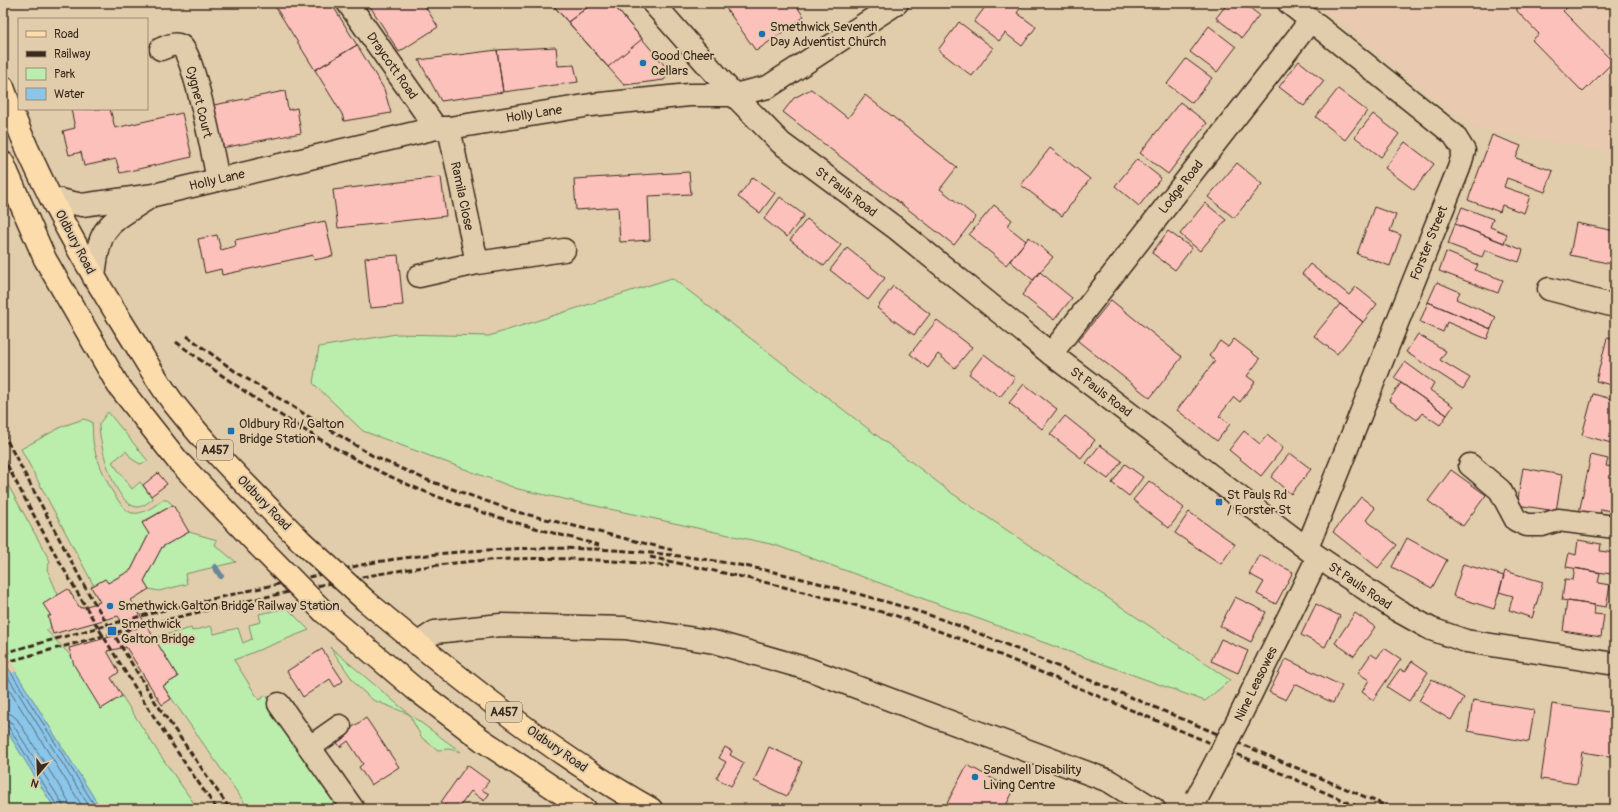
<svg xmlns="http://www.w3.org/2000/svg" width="1618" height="812" viewBox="0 0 1618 812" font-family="Pangolin,sans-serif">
  <rect width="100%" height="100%" fill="#e1cdab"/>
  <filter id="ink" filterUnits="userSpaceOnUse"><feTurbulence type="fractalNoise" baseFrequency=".025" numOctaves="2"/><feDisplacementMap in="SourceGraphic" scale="8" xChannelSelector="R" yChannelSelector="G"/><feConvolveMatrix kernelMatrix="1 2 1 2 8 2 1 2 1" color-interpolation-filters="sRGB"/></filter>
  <g filter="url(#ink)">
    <path fill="#e9c9b0" d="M1316,3H1615V153L1480,129L1452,112Z"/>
    <path fill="#bbedad" stroke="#7b8c66" d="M672,278L953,494L1230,680L1205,701L775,545L518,489L363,431L313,383L319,347L396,334L489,336Z
      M108,412L148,461L140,464L132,459L126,451L112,462L132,489L140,482L153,499C148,502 143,507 137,507C114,505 99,443 99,424Z
      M84,419L92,422C93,430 92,439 94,447C97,462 117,509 132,513C143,515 154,506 163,500H167L173,505L142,522L149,534L131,570L108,583L105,579L94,586L21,449L63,426Z
      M3,476L50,561L47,569L58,595L51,616H49L51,628L46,630L72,657L104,707L122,696L160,755L198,809H3Z
      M189,532L217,540L215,545L236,562L185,574L187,584L159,591L149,589L144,581L162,547Z
      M287,608L309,630L234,660L259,700L266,695L342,809H249L163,686L178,677L154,638L191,628L192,631L211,626L214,634L238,628L243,643L252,639L249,625L261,622L259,614Z
      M330,647L409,714L461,752L449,749L438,750L422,738L409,714L373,700L357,686Z"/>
    <path fill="#8ac6ea" stroke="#6a8898" d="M3,652L101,809H55L3,725Z"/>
    <path fill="#e1cdab" d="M3,650L5,651L18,671L3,675Z"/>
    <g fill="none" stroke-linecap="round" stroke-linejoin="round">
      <path stroke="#5b6870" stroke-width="1" d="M3,660L97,809
        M3,669L91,809
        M3,680L84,809
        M3,713L11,714L17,719L68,800L70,809
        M3,719L12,723L62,803L64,809
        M3,724L8,726L59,809"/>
      <path stroke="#6a8898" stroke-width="6" d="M215,567L221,576"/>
    </g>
    <path fill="#fdc1bc" stroke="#3b2a1e" d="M273,3H331L357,45L315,70Z
      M368,3H423L438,27L399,52Z
      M551,3H612L670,72L664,80L624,85Z
      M551,3H593L568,22Z
      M593,3H612L642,39L608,67L568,22Z
      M733,3H798L796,5L804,17L756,51L726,8Z
      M988,3H1024L1017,13L1036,27L1022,46L1005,33L999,41L974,22Z
      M1228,3H1244L1259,15L1242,38L1216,18Z
      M1517,3H1572L1563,11L1613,62L1583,92L1532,40L1539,34L1517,11Z
      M959,22L993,48L972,76L938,50Z
      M1209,26L1236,47L1217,72L1190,52Z
      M357,45L384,89L391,113L344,121L342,114L315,70Z
      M556,47L558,66L574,65L578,82L503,92L497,50Z
      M497,50L503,92L441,101L419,60Z
      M1186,59L1212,78L1192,103L1167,84Z
      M1299,61L1324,81L1304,106L1279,87Z
      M811,89L848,118L865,95L957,167L940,189L976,217L954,245L783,112L794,98Z
      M1338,89L1367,111L1345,140L1316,117Z
      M285,91L288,110L297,108L301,133L222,148L214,105Z
      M1180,102L1207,123L1168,174L1140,153Z
      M71,109H110L115,128L182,113L192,157L120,173L116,159L84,166L81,152L69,155L63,131L75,128Z
      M1373,114L1399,134L1381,157L1355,137Z
      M1492,135L1521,146L1516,158L1553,171L1545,192L1507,178L1504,187L1530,196L1524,213L1502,205L1500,212L1468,200Z
      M1405,142L1434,164L1414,190L1385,168Z
      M1050,148L1090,179L1062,216L1021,185Z
      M1137,159L1161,178L1139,206L1115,186Z
      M1237,163L1262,184L1234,218L1208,197Z
      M689,172L691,194L648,196L650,240L620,242L618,207L576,210L574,179Z
      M441,177L446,216L338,228L333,190Z
      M753,177L775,193L760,213L738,197Z
      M780,197L804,215L787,237L764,219Z
      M1205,203L1226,220L1200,251L1180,234Z
      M994,205L1012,220L1007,226L1026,241L1006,265L969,235Z
      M1374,207L1396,215L1390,231L1401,235L1390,266L1357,254Z
      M1462,207L1493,219L1490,227L1507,234L1504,243L1455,224Z
      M807,219L841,245L824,266L790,240Z
      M325,221L333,256L314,260L313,255L222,275L221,269L205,273L198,239L217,235L221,250L236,246L235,240Z
      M1576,223L1615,231V248L1612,264L1570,255Z
      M1455,224L1523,250L1519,262L1485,250L1482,257L1448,244Z
      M1168,231L1192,248L1175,270L1152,253Z
      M1029,237L1053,257L1033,280L1010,261Z
      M847,248L885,278L868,300L830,270Z
      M1446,252L1478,265L1475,270L1503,280L1498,293L1439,271Z
      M398,255L403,305L370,308L365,258Z
      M1310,264L1349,295L1356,287L1377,304L1363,322L1302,274Z
      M1040,272L1072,298L1054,320L1022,295Z
      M1437,282L1460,292L1456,299L1496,317L1491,329L1428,302Z
      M893,286L930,314L914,335L877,308Z
      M1111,300L1182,357L1150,398L1078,341Z
      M1428,302L1491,329L1487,339L1447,322L1443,332L1420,322Z
      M1340,304L1363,322L1337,354L1314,336Z
      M937,320L972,347L955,368L938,354L928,368L910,354Z
      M1418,334L1446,351L1440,360L1470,378L1463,389L1406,352Z
      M1607,338L1615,340V386L1596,381Z
      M1234,339L1260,359L1247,376L1255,382L1240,402L1234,397L1219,416L1230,424L1217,441L1177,410L1215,361L1209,356L1220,341L1228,347Z
      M984,354L1015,378L1000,397L969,374Z
      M1405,362L1434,383L1430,390L1453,406L1447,415L1394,378Z
      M1401,383L1447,415L1440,425L1422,413L1417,420L1389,400Z
      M1024,384L1057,409L1042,429L1009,403Z
      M1593,394L1615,400V444L1582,435Z
      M1065,416L1095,440L1081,458L1050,434Z
      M1244,431L1260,444L1267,435L1283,448L1261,476L1229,450Z
      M1100,445L1122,461L1108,479L1086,463Z
      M1290,453L1311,469L1291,494L1271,477Z
      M1591,455L1608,459L1606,466L1615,467V512L1601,509L1600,517L1579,513Z
      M1125,464L1143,477L1129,496L1112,483Z
      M1523,468L1562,475L1556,511L1517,505Z
      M1451,470L1486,495L1463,526L1428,501Z
      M158,473L167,484L151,496L143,485Z
      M1149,481L1184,508L1169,528L1133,500Z
      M1361,497L1375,508L1366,520L1397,545L1378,568L1333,532Z
      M173,505L189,532L162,547L144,581L149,589L131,600L178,677L163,686L171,699L162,705L126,647L107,651L119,672L111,678L122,696L101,709L74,665L69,648L128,632L118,616L53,634L48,616H51L43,604L68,589L80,608L100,602L91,587L105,579L108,583L131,570L149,534L142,523Z
      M1189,512L1235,544L1221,564L1175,533Z
      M1407,538L1447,560L1432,588L1392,567Z
      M1578,540L1601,544L1600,551L1614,553L1611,574L1566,567L1569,553L1576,555Z
      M1259,555L1293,572L1276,604L1257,594L1264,582L1249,574Z
      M1463,564L1504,576L1494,609L1453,596Z
      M1575,568L1600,573L1598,583L1610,585L1606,607L1562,600L1565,579L1573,580Z
      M1505,571L1543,582L1532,618L1509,610L1513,596L1499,592Z
      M1235,597L1266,612L1251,642L1220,626Z
      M1567,601L1595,605L1594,614L1604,615L1601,637L1563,631Z
      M1316,604L1340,616L1325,647L1301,635Z
      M1355,613L1375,627L1354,656L1335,643Z
      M1221,639L1248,651L1238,673L1211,661Z
      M1384,648L1401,659L1373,700L1362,692L1369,680L1358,673L1371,654L1377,658Z
      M322,649L343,681L335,687L330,679L303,697L287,671Z
      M1286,659L1342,686L1333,703L1295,684L1286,700L1269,692Z
      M1412,661L1428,672L1409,701L1387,687L1400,669L1405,672Z
      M1432,679L1464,698L1451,720L1419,701Z
      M1473,700L1534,710L1529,742L1468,731Z
      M1552,704L1615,713V757L1582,752L1577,784L1541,779Z
      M366,718L399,767L371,785L359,767L363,764L348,741L340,747L335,739Z
      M725,747L732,751L730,755L744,763L731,786L716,778L726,762L719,758Z
      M769,747L802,762L787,796L754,781Z
      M467,765L489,781L482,790L489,794L484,801L471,791L460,806L465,809H451L441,802Z
      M967,765L1014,790L1004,809H944Z"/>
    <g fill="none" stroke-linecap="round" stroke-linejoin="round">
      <g stroke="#3b2a1e" stroke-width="25">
        <path id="minor" d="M348,3L436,128
          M1289,3L1454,135L1464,151L1459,168L1307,548
          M161,49C167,47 174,42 181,46C194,54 214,160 218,180
          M449,128L477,263
          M419,276L477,263L564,250
          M1549,289L1615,306
          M1051,354L1311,20
          M1470,465L1500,490L1516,520L1527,525H1542L1558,520L1615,527
          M417,644L435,632L501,625L625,628L714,642L808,669L1109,781L1154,809
          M279,704L353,809
          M1240,716L1318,557
          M310,747L340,726"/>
      </g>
      <g stroke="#3b2a1e" stroke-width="25">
        <path id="tertiary" d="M51,198L82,205L154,195L436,128H449L591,105L689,95H734L768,87L897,3
          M94,278C99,226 105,226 147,199"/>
      </g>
      <g stroke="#3b2a1e" stroke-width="25">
        <path id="secondary" d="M653,3L734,95L781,143L897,229L1051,354L1318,557L1397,610L1431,629L1466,641L1615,664"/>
      </g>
      <g stroke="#3b2a1e" stroke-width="25">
        <path id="primary" d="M3,87C32,171 79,254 126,329C142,354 157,382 175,405C212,452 259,498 301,541
          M3,163L45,259L118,385L178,461L257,544
          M366,601C456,676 548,751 651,809
          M324,612L415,689L482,740L585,809"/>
      </g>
      <use href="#minor" stroke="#e1cdab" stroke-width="22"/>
      <use href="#tertiary" stroke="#e1cdab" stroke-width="22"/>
      <use href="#secondary" stroke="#e1cdab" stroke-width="22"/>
      <use href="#primary" stroke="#fddcac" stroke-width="22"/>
      <path stroke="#3b2a1e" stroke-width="3" stroke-dasharray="6 3" stroke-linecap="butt" d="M187,336L236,372L373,456L427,480L517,512L672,550
        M176,342C242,391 310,438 385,474C453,507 526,526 599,545
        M3,433L86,589L156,703L230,809
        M3,457C66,579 137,697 217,809
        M650,557L756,580L894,615L969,642L1253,761L1363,809
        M3,653L164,610L370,563C498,542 628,543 755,568C785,574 815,582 844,590C884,601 924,612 962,627C1004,643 1045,661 1087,679C1189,721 1291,766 1394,809
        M3,663C96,637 189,613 284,593C347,579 410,567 475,561C540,556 605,559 669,566"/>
      <g stroke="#3b2a1e" stroke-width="25" stroke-linecap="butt">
        <path id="minor-bridge" d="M1197,798L1240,716"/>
      </g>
      <g stroke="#3b2a1e" stroke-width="25" stroke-linecap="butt">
        <path id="primary-bridge" d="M301,541L366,601
          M257,544L324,612"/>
      </g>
      <use href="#minor-bridge" stroke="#e1cdab" stroke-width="22"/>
      <use href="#primary-bridge" stroke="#fddcac" stroke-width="22"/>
    </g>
  </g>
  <g fill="#1f6fb2" stroke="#e1cdab" stroke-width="1.5">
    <circle cx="762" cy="34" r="4"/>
    <circle cx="643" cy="63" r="4"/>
    <rect x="227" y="427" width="8" height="8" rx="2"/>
    <rect x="1215" y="498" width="8" height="8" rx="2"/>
    <circle cx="110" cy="606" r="4"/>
    <rect x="107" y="626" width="10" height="10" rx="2"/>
    <circle cx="975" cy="777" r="4"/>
  </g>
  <g text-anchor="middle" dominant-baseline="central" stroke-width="4" stroke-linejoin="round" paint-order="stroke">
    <g fill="#e1cdab" stroke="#6d5b48" stroke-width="1">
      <rect x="197" y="440" width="36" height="20" rx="3"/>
      <rect x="486" y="702" width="36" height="20" rx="3"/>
    </g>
    <g font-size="12" font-weight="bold" fill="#3b2a1e">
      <text x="215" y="450">A457</text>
      <text x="504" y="712">A457</text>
    </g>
    <g font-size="13" fill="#3b2a1e" stroke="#e1cdab" text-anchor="start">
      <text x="770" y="27">Smethwick Seventh<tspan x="770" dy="15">Day Adventist Church</tspan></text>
      <text x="651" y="56">Good Cheer<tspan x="651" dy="15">Cellars</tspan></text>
      <text x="239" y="424">Oldbury Rd / Galton<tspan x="239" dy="15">Bridge Station</tspan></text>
      <text x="1227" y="495">St Pauls Rd<tspan x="1227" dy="15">/ Forster St</tspan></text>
      <text x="118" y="606">Smethwick Galton Bridge Railway Station</text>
      <text x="121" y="624">Smethwick<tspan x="121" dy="15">Galton Bridge</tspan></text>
      <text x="983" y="770">Sandwell Disability<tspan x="983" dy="15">Living Centre</tspan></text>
    </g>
    <g font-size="13" fill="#3b2a1e" stroke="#e1cdab">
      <text transform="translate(392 66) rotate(55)">Draycott Road</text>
      <text transform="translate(199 102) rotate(76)">Cygnet Court</text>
      <text transform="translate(534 114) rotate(-9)">Holly Lane</text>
      <text transform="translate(217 180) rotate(-13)">Holly Lane</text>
      <text transform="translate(1181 187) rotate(-52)">Lodge Road</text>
      <text transform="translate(846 192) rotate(37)">St Pauls Road</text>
      <text transform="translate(462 196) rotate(78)">Ramila Close</text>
      <text transform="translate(75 242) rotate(62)">Oldbury Road</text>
      <text transform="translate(1429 243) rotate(-68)">Forster Street</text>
      <text transform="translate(1101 392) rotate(37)">St Pauls Road</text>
      <text transform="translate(264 503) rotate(46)">Oldbury Road</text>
      <text transform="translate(1360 586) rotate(34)">St Pauls Road</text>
      <text transform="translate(1256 684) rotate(-64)">Nine Leasowes</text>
      <text transform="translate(557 749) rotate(35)">Oldbury Road</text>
    </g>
  </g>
  <rect width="1618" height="812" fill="none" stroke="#e1cdab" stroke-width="16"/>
  <rect x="8" y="8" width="1602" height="796" fill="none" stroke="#3b2a1e" stroke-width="1.5" filter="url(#ink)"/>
  <rect x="18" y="18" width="130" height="92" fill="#e1cdab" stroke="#9f8c73"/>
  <rect x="26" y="31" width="20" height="6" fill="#fddcac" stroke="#9f8c73"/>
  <text x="54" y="38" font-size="12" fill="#3b2a1e">Road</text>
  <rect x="26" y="51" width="20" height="6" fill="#3b2a1e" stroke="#9f8c73"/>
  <text x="54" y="58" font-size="12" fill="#3b2a1e">Railway</text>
  <rect x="26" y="68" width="20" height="12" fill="#bbedad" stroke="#9f8c73"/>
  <text x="54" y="78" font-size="12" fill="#3b2a1e">Park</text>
  <rect x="26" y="88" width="20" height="12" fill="#8ac6ea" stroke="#9f8c73"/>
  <text x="54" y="98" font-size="12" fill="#3b2a1e">Water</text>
  <g transform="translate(38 774) rotate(199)" stroke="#e1cdab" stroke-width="3" paint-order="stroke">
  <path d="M0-3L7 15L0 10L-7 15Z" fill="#3b2a1e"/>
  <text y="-6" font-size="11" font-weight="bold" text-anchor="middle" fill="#3b2a1e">N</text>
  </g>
</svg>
